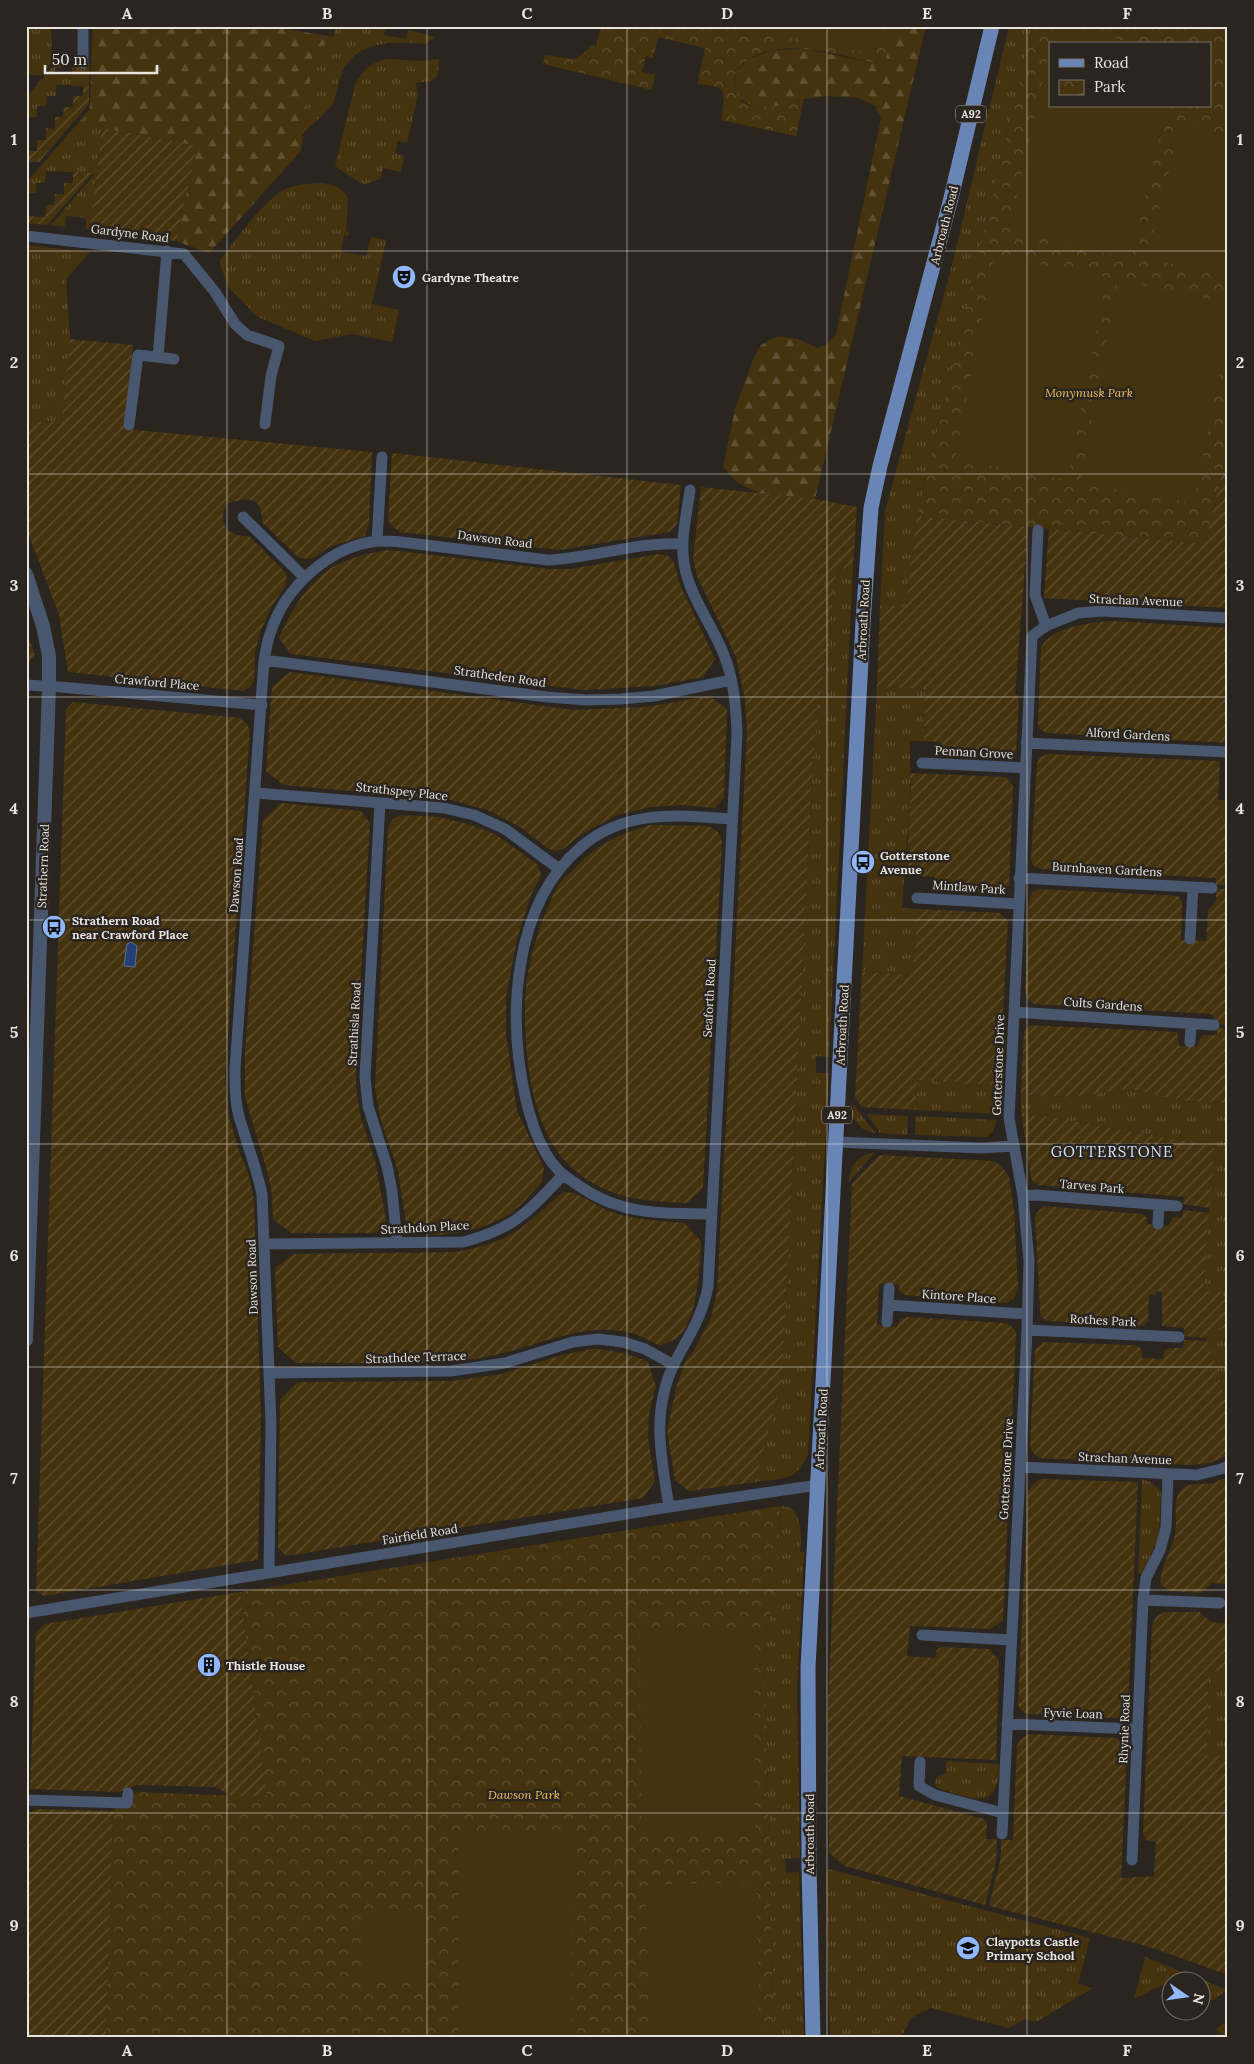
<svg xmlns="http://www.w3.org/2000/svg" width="1254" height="2064" viewBox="0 0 1254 2064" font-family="Lora,serif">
  <defs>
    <pattern id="grass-tufts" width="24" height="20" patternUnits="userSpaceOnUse" patternTransform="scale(1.25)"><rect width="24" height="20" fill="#45330f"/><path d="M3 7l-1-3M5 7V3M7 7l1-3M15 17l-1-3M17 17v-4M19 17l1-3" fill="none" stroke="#605032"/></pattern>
    <pattern id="forest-firs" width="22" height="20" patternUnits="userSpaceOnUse" patternTransform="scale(1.25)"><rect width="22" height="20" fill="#45330f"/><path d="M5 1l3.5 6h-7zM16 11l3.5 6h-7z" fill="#605032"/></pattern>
    <pattern id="park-crowns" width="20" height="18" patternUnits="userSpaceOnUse" patternTransform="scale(1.25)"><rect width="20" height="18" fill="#45330f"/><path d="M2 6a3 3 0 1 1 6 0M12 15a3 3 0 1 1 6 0" fill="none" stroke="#605032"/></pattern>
    <pattern id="garden-furrows" width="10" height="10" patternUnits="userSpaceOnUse" patternTransform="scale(1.25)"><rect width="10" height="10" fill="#45330f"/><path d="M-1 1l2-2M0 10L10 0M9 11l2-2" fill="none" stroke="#605032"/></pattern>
  </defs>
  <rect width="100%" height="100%" fill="#2a251e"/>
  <path fill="url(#grass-tufts)" d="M26,26H51L52,62L42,75H26Z
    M336,26H386L384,35L406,39L408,30L435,37L425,44C394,42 361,39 343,70C338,80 338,93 333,103C327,113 311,125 303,133L313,53L333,37Z
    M1009,26H1033L917,516L906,606H880L885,511L952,265Z
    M389,59L422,61L439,59L438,75L431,81L416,83L418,95L407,143L398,141L395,153L404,156L401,172L383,168L380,179L365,184L360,183L335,166L355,85C362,70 372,61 389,59Z
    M55,64H61V68H55V75H72V64H90L89,86L56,85V96H47L46,106H37V117H28V128H26V98Z
    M90,109L89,126L102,128L90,230L86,229V218L66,216L65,227L51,225L94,175L93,173L46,171L45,183H36V193H27L26,217V183Z
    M320,183C333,184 342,187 348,198L346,232H349L348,236L344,235L341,252L366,256L371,237L386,240L372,304L399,310L392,342L352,334L315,341L256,316L228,286L219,261C236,240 260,205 282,191C293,184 308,184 320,183Z
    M26,245L90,252L66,279L70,339L61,422L26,421Z
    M853,568L829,1057L816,1056V1073H829L808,1454C797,1482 782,1478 755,1482L782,1381L813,755L837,569Z
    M877,687L925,689L924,741H910V799L902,908L917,909L913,975L862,972Z
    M1218,800H1228V818L1217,819Z
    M917,1080L999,1085L998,1114L916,1110Z
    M1129,1089L1185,1101L1228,1103V1304L1221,1292L1203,1291L1214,1146L1021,1112V1095L1073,1097Z
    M853,1104L876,1134L861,1128L852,1116Z
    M867,1114L908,1116L907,1135L880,1133Z
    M915,1116L997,1120L994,1129L988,1137L915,1135Z
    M875,1152L849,1182C850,1165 858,1155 875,1152Z
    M1228,1325V1385L1223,1394L1206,1338Z
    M1142,1479L1152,1483L1161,1492L1159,1536L1142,1574H1138Z
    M780,1506C803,1505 802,1536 800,1552H804L797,1689L800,1858L785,1859L786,1873L799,1872L804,2038H774L764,1642L778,1577Z
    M1209,1670L1228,1672V1756L1207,1755Z
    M946,1761L999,1764C999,1815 971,1797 937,1788L935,1783L937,1777L946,1773Z
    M829,1869L1090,1938L1078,1984L1093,1988L1036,2022L1025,2019L1009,2028L931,2008L911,2018L901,2038H830L826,1874Z
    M1145,1957L1227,1990L1212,2001L1202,1992V1982L1182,1981L1175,1979L1134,1999Z
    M1228,2020V2031L1222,2036L1216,2029Z"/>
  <path fill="url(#forest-firs)" d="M93,26H269L333,37L313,53L301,151L209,253L176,241L197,146L89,126Z
    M893,26H926L815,499L761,494L738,483L723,467L735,409L754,357L761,345L778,336L798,339L817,348L826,345L836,334L881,118L875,106L859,98L829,96L804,99L775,107H755L738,98L735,83L736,73L746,61L770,50L805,49L884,65Z"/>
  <path fill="url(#park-crowns)" fill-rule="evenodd" d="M601,26H893L884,65C851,58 803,43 770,50C760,52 740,62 736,73C733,78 735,86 737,92C738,98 742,103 748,105C766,111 787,104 804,99L796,136L721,120C725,90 729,87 697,84L705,48L658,37L653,58L646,56L642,72L655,75L652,90L543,64L545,55L575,59L589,49L590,45L596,46Z
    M1033,26H1228V448L1205,544L917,516ZM1050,44H1210V106H1050Z
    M780,1506L778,1577L764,1642L774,2038H106L113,1811L137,1792L267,1797L240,1592Z"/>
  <path fill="url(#garden-furrows)" d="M83,85L89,86V104L39,162H28V151H37V140H46V128L55,129V117H63L64,107H73V96H83Z
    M102,128L197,146L176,241L90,230Z
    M73,172L93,173L47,225L26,223V216L45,217L46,205H54L55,194H64V183H73Z
    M70,339L133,345L125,429L372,452L369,524L365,536L329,547L312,559L299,558L262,522C262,495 248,497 227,504C226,507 223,512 223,516C222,531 237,537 249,536L285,572L287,579L285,587L273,604L261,630L255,652L254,681L250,687L243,691L68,672L59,615L26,528V421L61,422Z
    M1228,448V608L1044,598L1049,529L1205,544Z
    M392,453L681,485L677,524L669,532L560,550L400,532L393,527L388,520Z
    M701,487L815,499L857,507L853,568L837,569L813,755L782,1381L755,1482L689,1491L675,1480L667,1431L677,1384L686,1360L693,1352L711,1318L717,1291L747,733L745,699L736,657L697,576L693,559Z
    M917,516L1028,527L1015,695L1019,696L1016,752L1010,756L945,753L941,750V742L924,741L925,689L877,687L880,606H906Z
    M390,550L549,569H570L659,554L668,556L674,563L680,585L715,659L703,677L654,686L584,690L291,654L279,638C305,583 326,558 390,550Z
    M1115,621L1228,628V743L1046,733L1040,729L1038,724L1041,647C1053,626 1093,622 1115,621Z
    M26,630L35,655L26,666Z
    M290,672L573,710L646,707L709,696L727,709L724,798L715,808L682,805L651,807L617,815L582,834L563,849L556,851L549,849L520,827L490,811L451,800L283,785L266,771L272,687Z
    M73,702L240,718L246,723L250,730L225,1076L228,1113L238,1148L248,1173L254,1200L261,1421L258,1560L44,1596L36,1591L66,710Z
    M1047,754L1220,761L1217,818H1228V885H1216V878L1040,869L1034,866L1031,860L1037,763L1040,758Z
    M909,773L1006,777L1013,785L1009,886L1003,893L939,889L935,884V877L906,875L911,786Z
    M281,803L361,811L370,823L356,1058V1089L361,1118L376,1164L386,1220L383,1227L375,1233H291L273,1219L272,1194L267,1171L245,1096V1052L263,820Z
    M401,815L438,817L468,824L495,834L537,864L541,873L539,880L531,895L517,939L506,998V1034L517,1111L544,1168L542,1182C531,1193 519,1209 505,1217C484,1229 424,1246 406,1224L398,1171L381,1121L375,1088L388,828L393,819Z
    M649,825L709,826L718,832L722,842L703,1188L687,1203C641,1201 604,1199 568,1164C530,1126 524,1051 525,1000C527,963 541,916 559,884C563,878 570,873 575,868C599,843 616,836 649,825Z
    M1039,889L1178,896L1182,901L1181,940L1206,941L1208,910L1216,902V889H1228V1025L1218,1024L1211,1014L1034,1004L1028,1000L1025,993L1029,899L1033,892Z
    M917,909L1000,913L1008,921L999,1085L917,1080L916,1110L862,1107L855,1097L862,972L913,975Z
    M1030,1025L1177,1032L1179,1046H1198L1200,1039L1204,1035H1217V1028L1228,1029V1103L1185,1101L1129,1089L1073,1097L1021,1095L1024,1031Z
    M1021,1112L1214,1146L1210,1208L1183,1204L1184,1197L1039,1185L1034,1183L1031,1178Z
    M879,1155L994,1161L1002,1167L1009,1177L1014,1209L1018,1288L1014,1298L1007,1303L905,1295L899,1290V1285L879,1284L877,1325L896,1327L900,1320L908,1317L1006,1323L1012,1327L1016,1332L1003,1620L991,1629L910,1626L907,1656L935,1658L937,1650L941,1647L989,1649L999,1660L996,1760L902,1756L899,1796L984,1819L987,1823L986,1839H997L996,1862L985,1905L845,1866L829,1853L828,1704L852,1184Z
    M564,1192C581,1192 595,1206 611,1212C635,1220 659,1221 684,1223L701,1241C699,1268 699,1314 680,1335C676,1340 665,1343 660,1346C652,1342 644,1337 635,1334C580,1318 529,1352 475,1359C417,1366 356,1362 296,1363L278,1347L275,1268L294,1254L455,1252C507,1243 520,1231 558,1196Z
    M1045,1206L1142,1214L1147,1218V1224L1168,1226L1173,1217L1182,1218L1183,1210L1209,1213L1203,1291L1221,1292L1228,1304V1325L1206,1338L1184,1336V1328L1162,1326V1292L1156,1291L1155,1295H1149L1148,1321L1143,1326L1048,1321L1042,1318L1040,1311L1035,1217L1039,1210Z
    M1184,1340L1208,1341L1223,1393L1228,1385V1455L1210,1463L1191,1465L1040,1458L1032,1452L1030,1444L1035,1350L1043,1342L1133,1345L1139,1347L1142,1350V1358L1163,1359L1164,1351L1169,1348H1183Z
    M591,1349C612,1350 629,1353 648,1362L656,1386L649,1413L648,1438L655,1481L643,1498L286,1556L278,1548L280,1399L297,1382L451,1381L502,1374L562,1355Z
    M1228,1477V1584L1212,1583L1201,1593L1170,1591L1161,1585C1158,1571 1172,1551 1175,1533C1178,1520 1171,1498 1183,1488C1190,1482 1203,1485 1213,1483C1218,1481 1223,1479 1228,1477Z
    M1041,1479L1138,1482L1128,1707L1123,1714L1116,1718L1027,1714L1021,1710L1018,1705L1028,1492L1033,1484Z
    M240,1592L267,1797L231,1796L216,1787L137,1785L118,1792L30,1789L36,1633L45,1624Z
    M1164,1612H1200C1208,1621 1216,1626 1228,1621V1672L1209,1671L1207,1755L1228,1756V1975L1147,1946L989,1906L1001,1857V1840H1013L1017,1746L1021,1739L1029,1734L1116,1738L1123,1743L1127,1751L1121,1878L1154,1876L1156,1842L1146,1840L1143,1832L1152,1625L1156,1617Z
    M36,1809L113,1811L106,2038H26V1888L29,1814Z"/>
  <path fill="#45330f" d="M734,26H879L873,54Z
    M1056,26H1066L1138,44H1052Z
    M1050,50V106H1166L1131,259L1009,230Z
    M1181,124L1228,135V275L1147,259Z
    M994,256L1107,277L1067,480L955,459Z
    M1118,280L1228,303V337L1193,503L1080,483Z
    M754,1627L755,1832L641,1833L640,1628Z
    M459,1836L573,1837L572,2038H458Z
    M756,1882L760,2038H650L645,1885Z
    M425,1912L426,1981L365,1982L364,1913Z"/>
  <path fill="#233f73" stroke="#5e7194" d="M131,942L137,946L135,967L124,966L127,944Z"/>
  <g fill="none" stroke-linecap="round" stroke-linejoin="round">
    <path stroke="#48566e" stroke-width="11" d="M83,63V26
      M26,236L184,254L215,292L235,324L247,335L279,346L271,376L265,424
      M158,357L167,251
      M129,425L138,355L174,359
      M243,517L304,577
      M377,541L382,457
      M1046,626L1078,613L1102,611L1228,618
      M264,660L547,697L587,700L621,699L654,696L731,680
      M26,685L60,687L262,705
      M1026,743L1228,752
      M922,763L1026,768
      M256,793L444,808L474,815L505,829L559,869
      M380,803L365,1077L368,1106L387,1166L392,1191L397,1243
      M1019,878L1212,888
      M917,898L1019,904
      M1190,939L1193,887
      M1014,1012L1214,1025
      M1190,1042L1191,1024
      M836,1142L982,1148L1014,1146
      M1023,1196L1036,1195L1177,1206
      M712,1214C682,1213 647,1215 618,1205C600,1200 581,1188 565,1176C544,1160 532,1125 526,1100C507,1018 512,905 581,847C625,809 678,815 732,819
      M1158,1224L1159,1205
      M265,1244L463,1242C514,1229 528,1212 563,1175
      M888,1305L1027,1314
      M887,1322L889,1288
      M1027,1330L1179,1337
      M269,1373L451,1371L505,1363L573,1342L598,1339L623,1342L645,1349L674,1365
      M1020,1467L1197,1475L1221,1469L1228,1466
      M669,1507C661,1456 651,1412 674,1364C689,1335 701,1320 708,1287L737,734C736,707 734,680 724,655C712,624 689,596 684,563C680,540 687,513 690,490
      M269,1573L271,1423L262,1194C257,1170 248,1147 241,1123C235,1106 235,1088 235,1069L264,660C266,651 267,642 270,634C284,588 329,546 378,541C385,541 393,541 401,542L548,560C593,558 639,541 683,544
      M1143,1600L1220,1603
      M26,1613L669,1507L818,1485
      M922,1635L1011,1640
      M1007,1724L1138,1729
      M920,1762L919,1786L935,1795L1003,1813
      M26,1800L127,1803L128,1793
      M1002,1834L1027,1330L1029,1261L1023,1196L1009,1118L1032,636L1046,626L1035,595L1038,530
      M1132,1860L1143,1600L1146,1578L1160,1550L1166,1528L1168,1474"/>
    <path stroke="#48566e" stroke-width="14" d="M26,574L43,626L49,656V687L26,1340"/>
    <path stroke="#6985b6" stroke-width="15" d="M813,2038L809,1866L808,1667L863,622L871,508L880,466L950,202L992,26"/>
  </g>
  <path fill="none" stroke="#e8e5e0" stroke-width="1" stroke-opacity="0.55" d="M227,26V2038M427,26V2038M627,26V2038M827,26V2038M1027,26V2038M26,251H1228M26,474H1228M26,697H1228M26,920H1228M26,1144H1228M26,1367H1228M26,1590H1228M26,1813H1228"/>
  <defs>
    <g id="theatre-disc" transform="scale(1.25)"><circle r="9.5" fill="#91b8fd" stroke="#2a251e"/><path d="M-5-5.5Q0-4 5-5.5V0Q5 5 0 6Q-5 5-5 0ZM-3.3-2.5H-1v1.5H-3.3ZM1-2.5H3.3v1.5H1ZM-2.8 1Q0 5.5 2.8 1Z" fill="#111"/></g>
    <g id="bus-disc" transform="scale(1.25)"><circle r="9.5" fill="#91b8fd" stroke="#2a251e"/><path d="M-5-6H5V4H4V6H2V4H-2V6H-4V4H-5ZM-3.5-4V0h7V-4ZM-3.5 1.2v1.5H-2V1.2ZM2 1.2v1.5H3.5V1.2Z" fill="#111"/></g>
    <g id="building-disc" transform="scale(1.25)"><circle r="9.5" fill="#91b8fd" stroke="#2a251e"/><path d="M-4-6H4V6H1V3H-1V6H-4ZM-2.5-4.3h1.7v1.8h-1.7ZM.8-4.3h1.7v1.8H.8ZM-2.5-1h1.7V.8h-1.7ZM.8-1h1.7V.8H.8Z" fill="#111"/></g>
    <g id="school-disc" transform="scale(1.25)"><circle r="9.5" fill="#91b8fd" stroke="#2a251e"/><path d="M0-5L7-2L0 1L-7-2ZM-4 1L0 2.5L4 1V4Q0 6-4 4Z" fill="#111"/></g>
  </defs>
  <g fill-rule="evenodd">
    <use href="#theatre-disc" x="404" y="277"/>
    <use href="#bus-disc" x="863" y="862"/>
    <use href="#bus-disc" x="54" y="927"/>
    <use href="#building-disc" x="209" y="1665"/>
    <use href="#school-disc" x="968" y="1948"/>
  </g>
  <g text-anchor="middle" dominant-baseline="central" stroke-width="5" stroke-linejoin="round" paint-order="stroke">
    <g fill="#2a251e" stroke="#afaba6" stroke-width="1">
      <rect x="956" y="105.5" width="30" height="17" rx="4"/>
      <rect x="822" y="1106.5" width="30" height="17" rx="4"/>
    </g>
    <g font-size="11" font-weight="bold" fill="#e8e5e0">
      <text x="971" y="114">A92</text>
      <text x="837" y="1115">A92</text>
    </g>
    <g font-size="12" fill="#e8e5e0" stroke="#2a251e">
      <text transform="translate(944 225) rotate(-76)">Arbroath Road</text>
      <text transform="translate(130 233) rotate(7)">Gardyne Road</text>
      <text transform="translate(495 539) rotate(7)">Dawson Road</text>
      <text transform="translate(1136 600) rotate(2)">Strachan Avenue</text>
      <text transform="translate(863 620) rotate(-87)">Arbroath Road</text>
      <text transform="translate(500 676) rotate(8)">Stratheden Road</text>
      <text transform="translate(157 682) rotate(5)">Crawford Place</text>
      <text transform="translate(1128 734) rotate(3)">Alford Gardens</text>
      <text transform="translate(974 752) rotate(3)">Pennan Grove</text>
      <text transform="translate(402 791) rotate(6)">Strathspey Place</text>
      <text transform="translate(43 866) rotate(-88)">Strathern Road</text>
      <text transform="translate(1107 869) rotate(3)">Burnhaven Gardens</text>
      <text transform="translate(236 875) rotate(-86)">Dawson Road</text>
      <text transform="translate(969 887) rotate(4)">Mintlaw Park</text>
      <text transform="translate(709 998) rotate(-87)">Seaforth Road</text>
      <text transform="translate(1103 1004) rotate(4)">Cults Gardens</text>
      <text transform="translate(354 1024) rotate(-87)">Strathisla Road</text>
      <text transform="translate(842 1025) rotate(-87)">Arbroath Road</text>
      <text transform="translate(998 1065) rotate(-88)">Gotterstone Drive</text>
      <text transform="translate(1092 1186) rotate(5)">Tarves Park</text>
      <text transform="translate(425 1227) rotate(-3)">Strathdon Place</text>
      <text transform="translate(252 1277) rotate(-92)">Dawson Road</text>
      <text transform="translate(959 1296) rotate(4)">Kintore Place</text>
      <text transform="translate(1103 1320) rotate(3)">Rothes Park</text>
      <text transform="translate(416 1357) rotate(-2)">Strathdee Terrace</text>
      <text transform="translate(821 1429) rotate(-87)">Arbroath Road</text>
      <text transform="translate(1125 1458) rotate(2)">Strachan Avenue</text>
      <text transform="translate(1006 1469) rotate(-87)">Gotterstone Drive</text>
      <text transform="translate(420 1534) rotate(-9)">Fairfield Road</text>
      <text transform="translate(1073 1713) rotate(2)">Fyvie Loan</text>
      <text transform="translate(1124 1729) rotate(-88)">Rhynie Road</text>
      <text transform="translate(809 1834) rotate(-90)">Arbroath Road</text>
    </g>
    <g font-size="12" font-weight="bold" fill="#e8e5e0" stroke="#2a251e" text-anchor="start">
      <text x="422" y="277">Gardyne Theatre</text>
      <text x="880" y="855">Gotterstone<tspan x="880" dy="14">Avenue</tspan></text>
      <text x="72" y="920">Strathern Road<tspan x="72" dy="14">near Crawford Place</tspan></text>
      <text x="226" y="1665">Thistle House</text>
      <text x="986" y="1941">Claypotts Castle<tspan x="986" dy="14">Primary School</tspan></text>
    </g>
    <g font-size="12" font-style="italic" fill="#f1be60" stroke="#2a251e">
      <text x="1089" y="392">Monymusk Park</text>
      <text x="524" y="1794">Dawson Park</text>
    </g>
    <g font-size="15" letter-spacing="1" fill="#d3e2fd" stroke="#2a251e">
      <text x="1112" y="1151">GOTTERSTONE</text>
    </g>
  </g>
  <rect width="1254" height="2064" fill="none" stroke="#2a251e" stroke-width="55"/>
  <rect x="1049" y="42" width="162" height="65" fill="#2a251e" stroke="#76726c"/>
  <rect x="1059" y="59" width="25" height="8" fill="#6985b6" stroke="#76726c"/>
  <text x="1094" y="68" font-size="15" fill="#e8e5e0">Road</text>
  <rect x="1059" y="80" width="25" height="15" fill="url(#park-crowns)" stroke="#76726c"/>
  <text x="1094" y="92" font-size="15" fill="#e8e5e0">Park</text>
  <g transform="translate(1186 1996) rotate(103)"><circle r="24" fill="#2a251e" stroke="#76726c"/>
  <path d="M0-4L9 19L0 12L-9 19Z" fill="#91b8fd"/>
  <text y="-8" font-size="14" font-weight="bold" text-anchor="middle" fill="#e8e5e0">N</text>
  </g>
  <path d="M45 65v8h112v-8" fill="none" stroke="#e8e5e0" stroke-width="2.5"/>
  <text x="52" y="65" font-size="15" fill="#e8e5e0" stroke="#2a251e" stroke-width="4" paint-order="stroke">50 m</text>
  <rect x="28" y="28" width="1198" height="2008" fill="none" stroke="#e8e5e0" stroke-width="2"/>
  <g font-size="16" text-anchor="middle" font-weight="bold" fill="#e8e5e0">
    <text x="127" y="19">A</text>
    <text x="327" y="19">B</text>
    <text x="527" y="19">C</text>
    <text x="727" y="19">D</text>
    <text x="927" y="19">E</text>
    <text x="1127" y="19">F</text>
    <text x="14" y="145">1</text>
    <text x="1240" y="145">1</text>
    <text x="14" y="368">2</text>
    <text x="1240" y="368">2</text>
    <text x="14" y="591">3</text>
    <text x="1240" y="591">3</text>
    <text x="14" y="814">4</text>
    <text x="1240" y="814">4</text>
    <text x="14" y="1038">5</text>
    <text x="1240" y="1038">5</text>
    <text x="14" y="1261">6</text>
    <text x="1240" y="1261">6</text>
    <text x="14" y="1484">7</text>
    <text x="1240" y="1484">7</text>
    <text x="14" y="1707">8</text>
    <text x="1240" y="1707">8</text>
    <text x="14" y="1931">9</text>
    <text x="1240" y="1931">9</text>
    <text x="127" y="2056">A</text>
    <text x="327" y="2056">B</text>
    <text x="527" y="2056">C</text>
    <text x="727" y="2056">D</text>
    <text x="927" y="2056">E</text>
    <text x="1127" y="2056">F</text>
  </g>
</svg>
